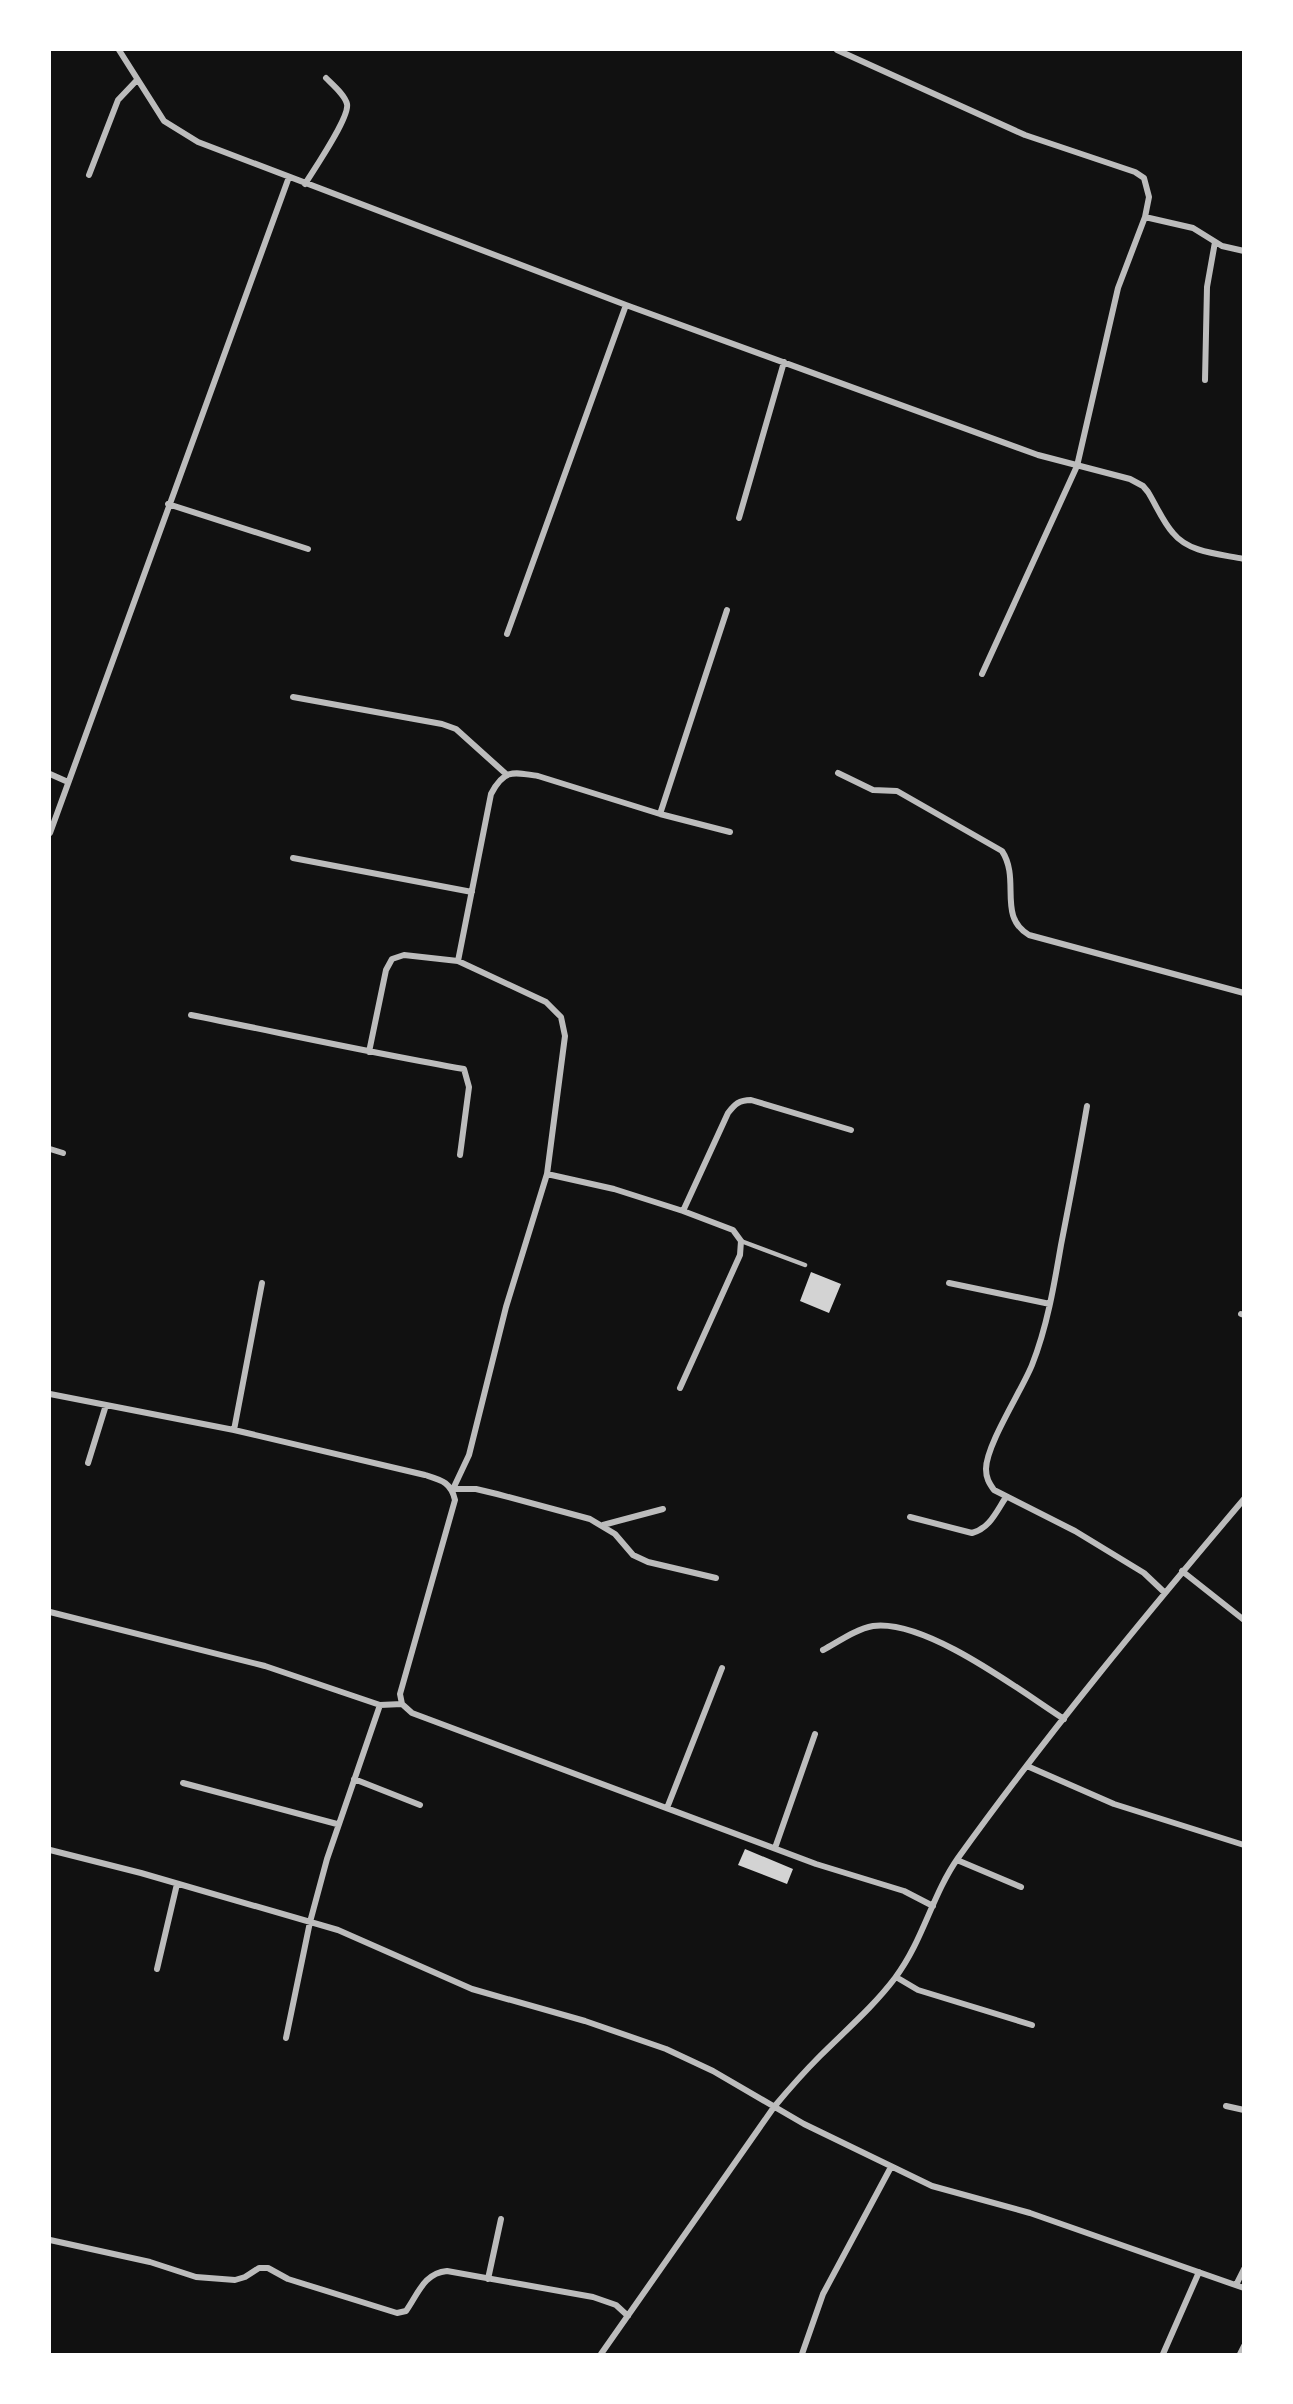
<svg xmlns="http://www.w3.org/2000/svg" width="1293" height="2404" viewBox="0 0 1293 2404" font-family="'DejaVu Sans',sans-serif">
  <rect width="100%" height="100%" fill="#111"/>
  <path fill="#d3d3d3" d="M811,1272L841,1284L829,1313L800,1301Z
    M745,1849L793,1869L787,1884L738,1865Z"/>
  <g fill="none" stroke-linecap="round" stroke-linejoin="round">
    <path stroke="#bcbcbc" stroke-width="4.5" d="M741,1241L805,1265"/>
    <path stroke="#bcbcbc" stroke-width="6" d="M119,50L164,121L198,142L626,305L1038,455L1130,479L1143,486L1148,492C1156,505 1163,522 1173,533C1189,553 1220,554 1244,559
      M837,50L1025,135L1135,172L1144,178L1149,197L1145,217L1118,288L1077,466L982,674
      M89,175L118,100L137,80
      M305,184C313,171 350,117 347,104C345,95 333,85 326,78
      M1145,217L1193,228L1222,246L1244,251
      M1205,380L1207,287L1215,242
      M168,504L308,549
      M739,518L784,362
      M507,634L626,305
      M293,697L442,724L456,729L506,774
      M838,773L873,790L897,791L1002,851C1021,880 997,916 1029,935L1244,993
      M50,774L68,782
      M660,814L727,610
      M50,833L289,177
      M293,858L472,892
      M191,1015C282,1033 372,1053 464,1069L469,1087L460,1155
      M369,1052L386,970L392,959L404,955L458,961
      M1087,1106C1079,1153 1070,1199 1061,1245C1054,1286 1047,1327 1032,1365C1022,1390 986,1445 986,1469C986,1478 989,1483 994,1490L1075,1531L1144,1573L1164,1592
      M50,1149L63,1153
      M547,1174L614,1189L683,1211L728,1113C735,1104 739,1100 751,1100L851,1130
      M949,1283L1050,1304
      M1241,1314L1244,1315
      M680,1388L740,1255L741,1241L733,1230L683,1211
      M50,1394L234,1430L425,1475C441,1480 451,1482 455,1500L400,1694L402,1704L412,1713L816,1864L904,1891L933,1906
      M234,1430L262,1283
      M88,1463L106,1405
      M910,1517L972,1533C990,1528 996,1512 1006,1497
      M603,1525L663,1509
      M1182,1571L1244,1620
      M716,1578L648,1562L633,1555L615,1534L590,1519L497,1494L476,1489H453L469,1455L506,1307L547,1174L565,1036L561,1017L546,1002L458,961L491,794C504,769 513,772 538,776L660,814L730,832
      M50,1612L265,1666L380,1705L402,1704
      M823,1650C838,1642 856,1629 873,1626C926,1619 1019,1690 1064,1719
      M1027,1766L1114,1804L1244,1845
      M354,1779L420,1805
      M183,1783L337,1824
      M667,1808L722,1668
      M775,1848L815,1734
      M50,1850L141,1873L338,1930L472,1989L585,2021L666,2049L713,2071L804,2124L932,2186L1030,2213L1244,2288
      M957,1860L1021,1887
      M157,1969L177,1884
      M896,1977L918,1990L1032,2025
      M286,2038L310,1922L327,1859L380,1705
      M1226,2106L1244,2110
      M50,2240L150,2262L196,2277L235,2280L245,2277L259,2268H268L288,2279L397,2313L406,2311C418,2294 424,2273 447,2271L593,2297L616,2305L628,2316
      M488,2279L501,2219
      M1236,2285L1244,2269
      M601,2354L774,2107C789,2089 804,2072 820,2056C846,2030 873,2007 895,1978C923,1941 932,1895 958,1858C1048,1733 1145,1616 1244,1499
      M802,2354L823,2294L891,2167
      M1163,2354L1199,2272
      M1240,2354L1244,2346"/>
  </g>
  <rect width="1293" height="2404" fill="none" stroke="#ffffff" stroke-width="102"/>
</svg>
